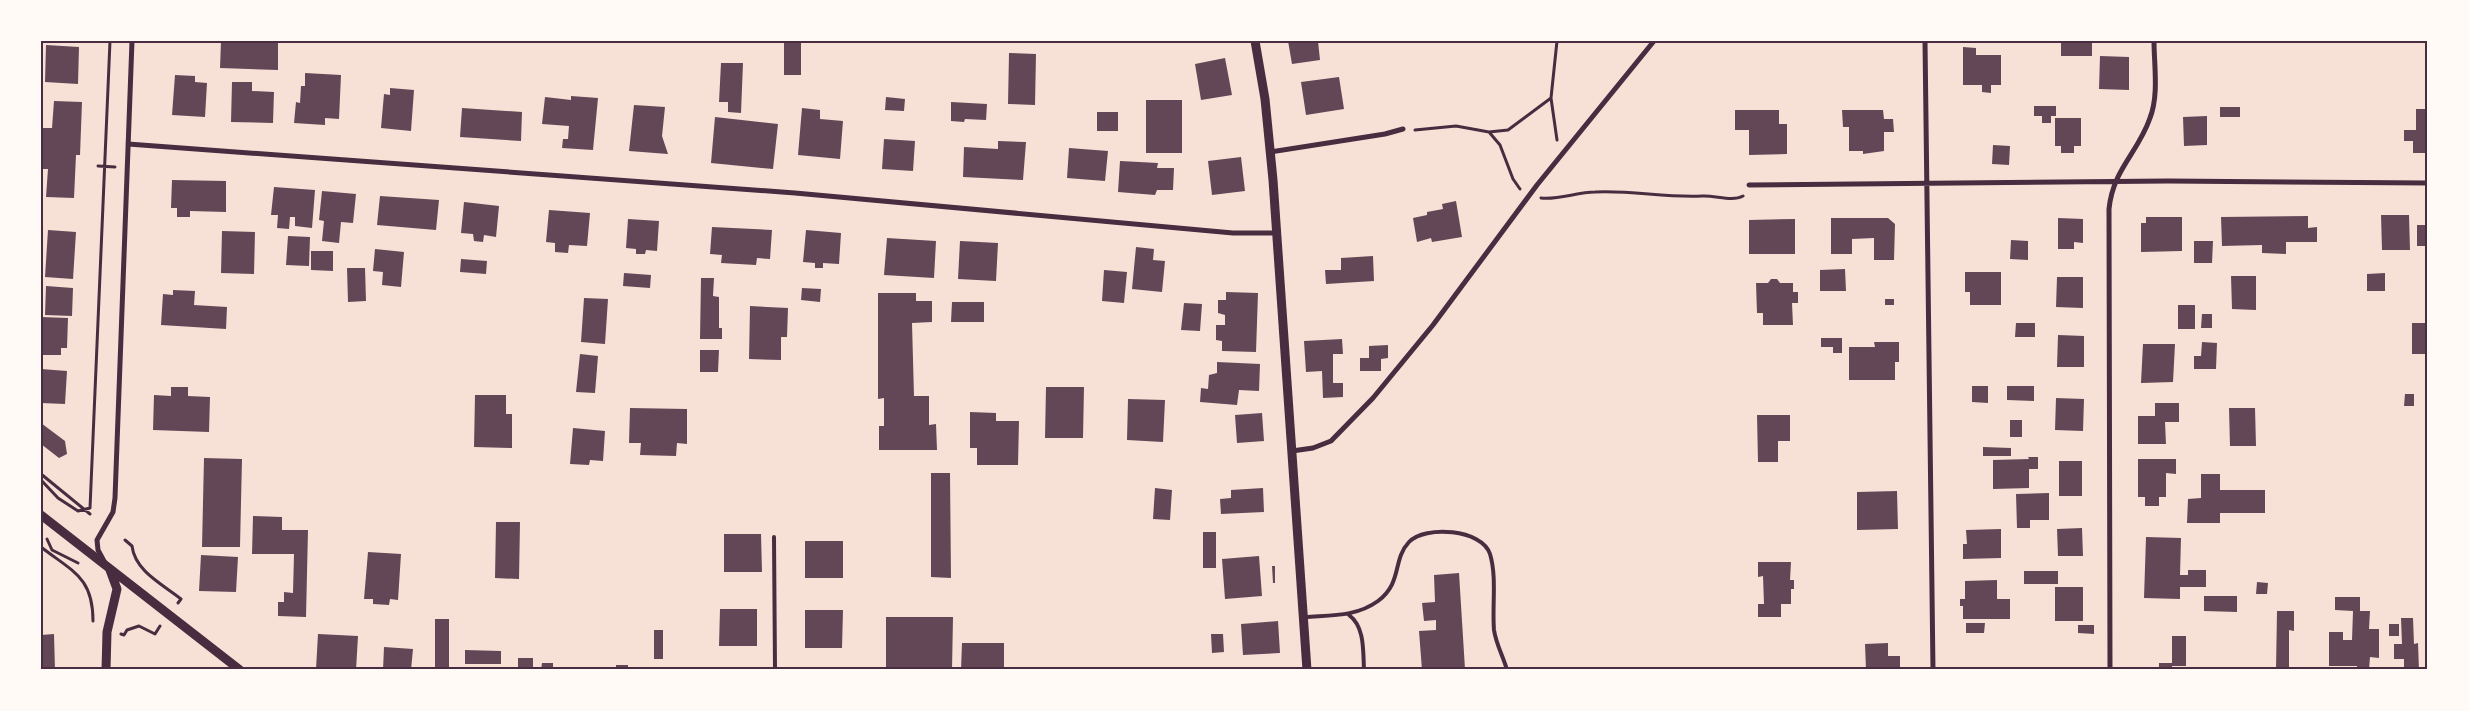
<svg xmlns="http://www.w3.org/2000/svg" width="2469" height="711" viewBox="0 0 2469 711" font-family="'Roboto Condensed',sans-serif">
  <rect width="100%" height="100%" fill="#f7e1d7"/>
  <path fill="#644757" d="M221,41H278V70L220,68Z
    M1288,41H1318L1320,60L1292,64Z
    M2061,41H2092V56H2061Z
    M784,42L801,43V75H784Z
    M46,45L79,47L78,84L45,82Z
    M1963,47L1976,48V55H2001V85H1991V93L1982,92V85H1963Z
    M1009,53L1036,54L1035,105L1008,104Z
    M2100,56L2129,57V90L2099,89Z
    M1225,58L1232,95L1201,100L1195,64Z
    M721,63H743L741,113L728,112V102H719Z
    M305,73L341,75L339,119L325,118V125L294,123L296,102L300,103L301,86H305Z
    M175,75L195,76V82L207,83L205,117L172,115Z
    M1339,77L1344,109L1306,115L1301,82Z
    M232,82H252V91L274,92L273,123L231,122Z
    M390,88L414,90L411,131L381,128L384,94L390,95Z
    M571,96L598,98L593,150L562,148L563,139H568L569,126L542,124L545,97L571,100Z
    M886,97L905,99L904,111L885,110Z
    M1146,100H1182V153H1146Z
    M54,101L82,102L80,155H76L74,198L46,197L48,169H41V128H52Z
    M951,102L987,104L986,120L965,119L964,122L951,121Z
    M634,105L665,107L662,136L668,154L629,151Z
    M2034,106H2056V116H2051V123H2042V116H2034Z
    M2220,107H2240V117H2220Z
    M462,108L522,112L521,141L460,137Z
    M802,108L820,110V119L843,121L840,159L798,155Z
    M2416,109H2428V153H2413V141H2404V130H2416Z
    M1735,110H1779V124H1787V154L1749,155V130H1735Z
    M1842,110H1883L1884,119H1893L1894,132H1884V151L1863,154V151H1849V127H1843Z
    M1097,112H1118V131H1097Z
    M2207,116V145L2184,146L2183,117Z
    M715,117L778,124L773,169L711,163Z
    M2055,118H2081V146H2074V153H2061V146H2055Z
    M884,139L915,141L913,171L882,169Z
    M998,141L1026,142L1023,180L963,177L964,147L998,149Z
    M1993,145L2010,146L2009,165L1992,164Z
    M1069,148L1108,151L1105,181L1067,178Z
    M1241,157L1245,191L1212,195L1208,161Z
    M1120,161L1158,163L1157,168H1174L1173,190H1157L1155,195L1118,192Z
    M172,180L226,181V212L190,211V217H177V208H171Z
    M274,187L315,190L312,228L295,226V217H290L289,229L277,228L278,215H271Z
    M322,191L356,194L353,223L341,222L339,243L322,241L324,221L319,220Z
    M380,196L439,200L436,230L377,225Z
    M1456,201L1462,237L1432,242L1431,238L1417,242L1413,218L1427,215V212L1443,209L1442,204Z
    M464,202L499,206L496,237L484,235L483,242L474,241L473,234L461,233Z
    M549,210L590,213L587,246L569,245L568,253L555,252V243L546,242Z
    M2381,215H2409L2410,250H2382Z
    M2308,216V228L2317,227V242H2286V254L2262,253V245L2222,246L2221,217Z
    M2146,217H2182V251L2141,252V223H2146Z
    M1831,218H1888L1895,224L1894,260H1874V238L1852,239V254H1831Z
    M2058,218L2083,219V243L2074,242V249H2058Z
    M628,219L659,221L657,251L646,250L645,254H636V249L626,248Z
    M1795,219V254H1749V220Z
    M2417,225H2428V246H2417Z
    M712,227L772,230L770,259L757,258L756,265L721,263L722,255L710,254Z
    M48,230L76,232L73,279L45,277Z
    M806,230L841,233L839,264L823,263V268H815V263L803,262Z
    M222,231L255,232L254,274L221,273Z
    M288,236L310,237L309,266L286,265Z
    M887,238L936,241L934,278L884,275Z
    M2011,240L2028,241V260L2010,259Z
    M960,241L998,243L996,281L958,279Z
    M2194,241H2213L2212,263H2194Z
    M1136,247L1154,249L1153,260L1165,261L1162,292L1132,289Z
    M375,249L404,252L401,287L382,285L383,272L373,271Z
    M311,251H333V271L311,270Z
    M1373,256L1374,281L1326,284L1325,270H1341V258Z
    M461,259L487,261L486,274L460,272Z
    M347,268H365L366,301L348,302Z
    M1845,269L1846,291H1820V270Z
    M1104,270L1127,272L1124,303L1102,301Z
    M1965,272H2001V305H1970V292H1965Z
    M624,273L651,275L650,288L623,286Z
    M2385,273V291H2367V274Z
    M2231,276H2256V310L2232,309Z
    M2057,277H2083V308L2056,307Z
    M701,278H714L713,296L719,297V328H722V339H700Z
    M1771,279H1777L1780,283H1793V292H1798V303H1792L1793,325H1763V313H1757L1756,283H1768Z
    M46,286L73,288L72,316L45,315Z
    M802,288L821,289L820,302L801,300Z
    M173,290L195,291L194,305L227,307L226,329L161,325L163,294L173,295Z
    M1226,292L1258,293L1256,352L1222,351V341L1216,340V325H1225V315L1218,313V300H1226Z
    M878,293H916V301H932V322L912,323L914,396H929V425L936,424L937,450H879V426H884V398L878,399Z
    M584,298L608,299L605,344L581,342Z
    M1885,299H1894V305H1885Z
    M952,302H984V322H951Z
    M1184,303L1202,304L1200,331L1181,330Z
    M2178,305H2195V329H2178Z
    M750,306L788,308L787,337H781V360L749,359Z
    M2202,314H2212V328H2201Z
    M41,317L68,318L67,348H61V355H42Z
    M2016,323H2035V337H2015Z
    M2412,323H2427V354H2412Z
    M2058,335L2084,336V367H2057Z
    M1821,338H1842V353H1833V347H1821Z
    M1342,339L1343,354H1333V383H1343V397L1323,398L1322,371L1306,372L1304,341Z
    M1874,342H1899V362H1895V380H1849V347H1875Z
    M2202,342L2217,343L2216,369H2194V356H2201Z
    M2143,344H2175L2173,382L2141,383Z
    M1388,345V358L1381,359V371H1360V358H1369V346Z
    M700,350H719L718,372H700Z
    M580,354L598,356L595,393L576,392Z
    M1217,362L1260,364L1259,391L1239,390L1237,405L1200,402L1201,388L1208,389L1209,375L1217,373Z
    M41,369L67,371L65,404L41,403Z
    M1972,386H1988V403L1972,402Z
    M2007,386H2034V401L2007,400Z
    M171,387H188V396L210,397L209,432L153,430L154,395L171,396Z
    M1046,387H1084L1083,438H1045Z
    M2405,394H2414V406H2404Z
    M475,395H506V414H512V448L474,447Z
    M2056,398L2084,399L2083,431L2055,430Z
    M1128,399L1165,400L1163,442L1127,440Z
    M2155,403H2179V422H2165L2166,444H2138V416H2155Z
    M630,408L687,409V444L677,443L676,456L640,455L641,443H629Z
    M2229,408H2255L2256,446H2230Z
    M970,412L996,413V421H1019L1018,465H977V448H970Z
    M1262,413L1264,441L1237,443L1235,415Z
    M1757,415H1790V441H1778V462H1758Z
    M2010,420H2022V437H2010Z
    M41,423L65,441L67,454L59,458L41,444Z
    M573,428L605,431L603,461L590,460L589,465L570,464Z
    M1983,447L2011,448V456H1983Z
    M2028,457H2038V469H2029V488L1993,489V460L2029,459Z
    M204,458L242,459L240,547H202Z
    M2138,459H2176V474L2166,473V497H2159V506H2145V497H2138Z
    M2059,461H2082V496H2059Z
    M931,473H950L951,578L931,577Z
    M2201,474H2220V490H2265V513H2220V523H2187L2188,499L2201,498Z
    M1155,488L1172,490L1170,520L1153,519Z
    M1263,488L1264,512L1221,514L1220,499L1231,498V490Z
    M1897,491L1898,529L1857,530V492Z
    M2049,493V520H2030V528H2017L2016,494Z
    M253,516L282,517V530H308L306,617L278,616V602H284V592L293,593L294,554H252Z
    M496,522H520L519,579L495,578Z
    M2082,528L2083,556H2058L2057,529Z
    M2001,529V558L1963,559V544H1967L1966,530Z
    M1203,532H1216V568H1203Z
    M724,534H761L762,572H724Z
    M2146,537L2181,538L2180,575H2188V570H2206V587H2180V599L2144,598Z
    M805,541H843V578H805Z
    M368,552L401,554L398,600L390,599L389,605L373,604V599H364Z
    M201,555L238,557L236,592L199,591Z
    M1259,556L1262,596L1225,599L1222,559Z
    M1758,562H1791L1790,580H1794V589H1791V604H1781V617H1758V604H1764L1763,576L1758,577Z
    M1272,566H1275V583H1273Z
    M2024,571H2058V584H2024Z
    M1459,573L1465,669L1422,670L1419,631L1436,630V620L1424,621L1422,603L1435,602L1434,575Z
    M1997,580V599H2010V619H1963V606H1960V599H1965V581Z
    M2257,582L2268,583L2267,594H2256Z
    M2055,587H2083V621H2055Z
    M2204,596H2237V612L2204,611Z
    M2335,597H2360V611H2370L2369,629H2379V658L2370,657L2369,670H2357V666H2329V632H2343V640H2352L2353,611L2335,610Z
    M720,609H757V646H719Z
    M805,610H843L842,648H805Z
    M2277,611H2294V631L2289,630V670H2276Z
    M886,617H953L952,670H886Z
    M2401,618H2413L2414,644L2418,643L2419,670H2404V659H2394V644H2402Z
    M435,619H449V670H435Z
    M1278,621L1280,653L1243,655L1241,624Z
    M1966,623H1985L1984,633H1966Z
    M2389,624H2399V636H2389Z
    M2078,625H2094V634L2078,633Z
    M654,630H663V659H654Z
    M54,634L55,670H41V635Z
    M318,634L358,636L356,670L316,669Z
    M1211,634H1223L1224,652L1212,653Z
    M2172,636H2186V666H2172V670H2159V663H2172Z
    M962,643H1004V670H961Z
    M1888,643V656H1900V670H1866L1865,644Z
    M384,647L413,649L411,670H383Z
    M465,650L501,651V664H465Z
    M518,658H533V670H518Z
    M542,663H553V670H541Z
    M616,665H628V670H616Z
    M783,667H802V670H783Z"/>
  <g fill="none" stroke-linecap="round" stroke-linejoin="round">
    <path stroke="#4a2c40" stroke-width="3" d="M1557,41L1551,98L1557,140
      M1415,130L1456,126L1489,132L1500,145L1513,179L1520,189
      M1489,132L1508,130L1551,98
      M98,166L115,167
      M1541,198C1559,200 1577,192 1595,192C1631,190 1666,198 1702,196C1715,195 1732,202 1743,196
      M41,474L90,514
      M41,480L58,498L78,511L90,508L110,41
      M47,539L52,550L78,563
      M125,540L132,546C135,571 162,584 181,599L178,603
      M41,547C73,572 93,577 93,621
      M121,634L124,635L127,630L139,626L155,634L160,626"/>
    <path stroke="#4a2c40" stroke-width="4" d="M774,537L775,670
      M1349,615C1365,627 1363,651 1364,670
      M1305,617C1331,615 1356,617 1378,601C1403,582 1392,560 1409,542C1425,525 1482,529 1490,554C1497,577 1492,606 1494,630C1496,644 1503,656 1507,670"/>
    <path stroke="#4a2c40" stroke-width="5" d="M1925,41L1933,670
      M128,144L795,193L1233,233H1276
      M1270,152L1385,134L1403,129
      M1749,185L2168,181L2428,183
      M1292,451L1313,448L1331,441L1373,398L1433,325L1537,185L1654,41
      M105,563L98,550L97,540L113,512L115,498L132,41
      M2110,670L2109,209C2113,169 2138,153 2150,118C2159,95 2154,65 2154,41"/>
    <path stroke="#4a2c40" stroke-width="9" d="M1255,41L1265,99L1273,180L1307,670
      M41,515L240,670
      M106,670L107,632L117,589L110,570"/>
  </g>
  <rect width="2469" height="711" fill="none" stroke="#fffaf5" stroke-width="85"/>
  <rect x="42" y="42" width="2384" height="626" fill="none" stroke="#4a2c40" stroke-width="2"/>
</svg>
